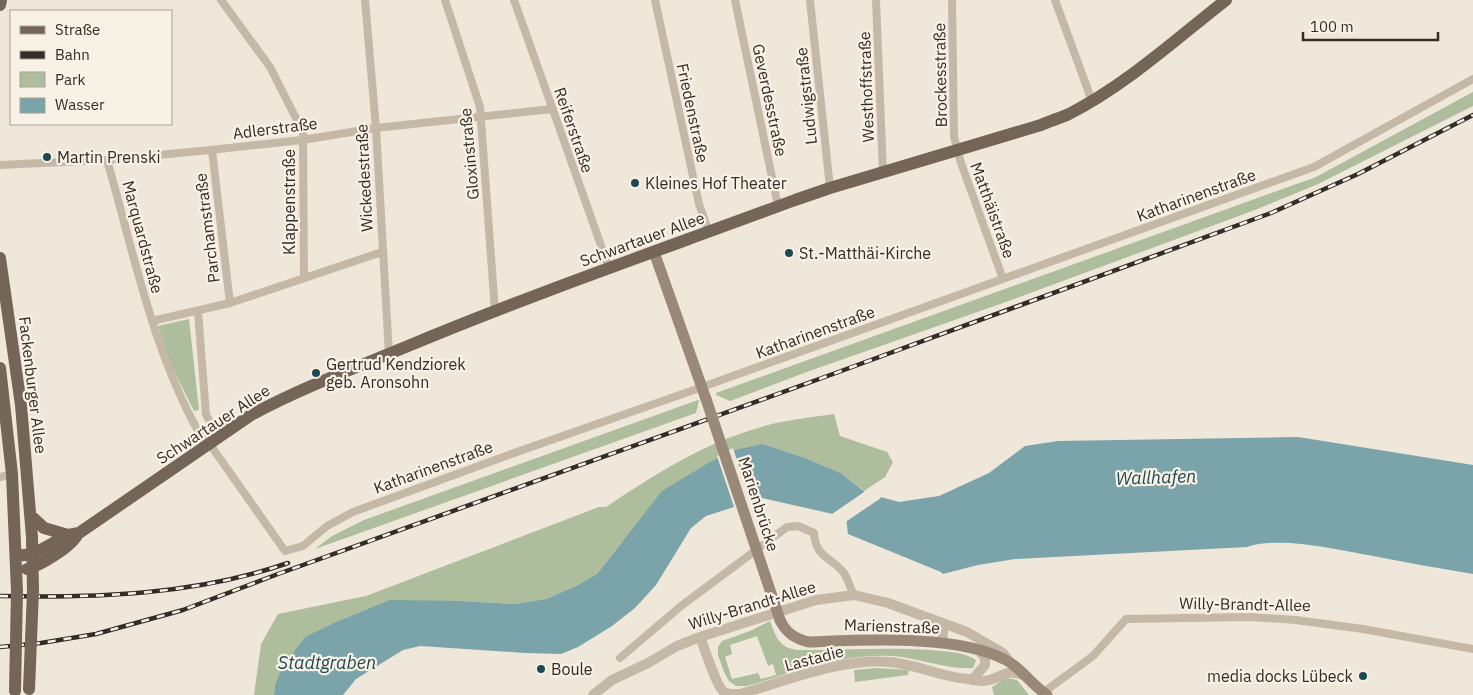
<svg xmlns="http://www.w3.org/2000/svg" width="1473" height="695" viewBox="0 0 1473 695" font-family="'IBM Plex Sans',sans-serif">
  <rect width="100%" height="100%" fill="#efe7d9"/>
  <path fill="#aebd9b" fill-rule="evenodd" d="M1473,92V106L1316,185L1255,210L1003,303L804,373L730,401L716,395V393L1316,177Z
    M189,319L199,410L194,411L171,365L158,326Z
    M698,400L699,401L696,413L315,549L332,536L364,520Z
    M834,414L840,436L887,452L893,462L885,477L864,491L841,473L805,458L763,444L622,542L597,574L576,586L546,599L514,604L461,601L275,685L274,695H254L261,644L278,614L366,596L599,507H606C654,475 702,444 758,428C782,420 809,418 834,414Z
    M770,621C776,637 779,648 798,650C842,650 886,647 931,650C946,652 963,651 976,660L973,668C946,670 920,658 893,656C843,653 794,672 747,686H736L729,681L724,672L718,655V647L722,641L750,631ZM757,636L768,666L773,664L776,675L761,679L758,673L732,679L725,657L732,654L730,645Z
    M876,668L909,670L908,675L855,682L854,670Z
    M1006,678L1017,680L1029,695H994L992,687Z"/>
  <path fill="#7aa4aa" d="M1298,437L1473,465V574C1438,568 1403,562 1368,555C1334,549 1279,536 1247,547L1015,559L978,565L943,574L941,572L848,534L846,517L762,498L706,516L691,528L656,585L635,608L612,626L578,647L561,654L525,653L420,646L403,650L356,679L343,695H274L275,685L282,668L305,637L334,623L390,600L461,601L514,604L546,599L576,586L597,574L662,491L710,462L735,450L763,444L805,458L841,473L866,493L899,502L939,496L989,473L1025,446L1058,441Z"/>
  <path fill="#efe7d9" d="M733,448L752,504L735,510L717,456Z
    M867,490L879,494L881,498L844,523L843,519L829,516Z"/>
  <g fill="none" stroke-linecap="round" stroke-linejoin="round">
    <path stroke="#c6b8a6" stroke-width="8" d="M221,0L270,67L303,132L304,278
      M365,0L376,128L389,354
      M445,0L480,107L495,311
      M514,0L609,268
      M655,0L699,204L709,232
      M735,0L778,206
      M810,0L830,188
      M876,0L883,173
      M952,0L954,137L961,163L1003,279
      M1055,0L1092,101
      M212,150L230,303
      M107,160C135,257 154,358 206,445
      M0,165L107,160L210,150L302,140L376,128L552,109
      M198,311L206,415L219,436
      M152,321L230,303L382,252
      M209,443L285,551L303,546L327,526L353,512L514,453L694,390L1314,167L1473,79
      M0,477L12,474
      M620,658L681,606L787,527L798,526L814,533C816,559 831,556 844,573C848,579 850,588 854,595
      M1045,694L1048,689L1093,656L1126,619L1251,617L1296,620L1363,629L1473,649"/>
    <path stroke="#c6b8a6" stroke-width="10" d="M932,621L943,632L942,643
      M700,637C705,649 716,686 724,692C729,695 734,694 740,694C786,681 841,658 889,662C916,664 941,677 968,679C972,680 978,681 983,681C1001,680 1003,668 1023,675
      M972,680L985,665V658L979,650
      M593,695L612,680L648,663L677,646L700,637L816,600L854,595L888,603L967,632L1003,653L1008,660"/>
    <path stroke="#9a8878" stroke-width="11" d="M654,252L706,399
      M780,620C786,633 795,639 809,642C864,640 957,634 1006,660C1021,668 1032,685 1047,695"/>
    <path stroke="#746558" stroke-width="12" d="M0,5L1,0
      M0,258L21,405L32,537L33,591
      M0,368L12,474L17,591
      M31,516L44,528L68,535
      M16,556L33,554L68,535L79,533L251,415C301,388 355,368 408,346C535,293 666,248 795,200L830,188L1041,125C1050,121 1060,118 1069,114C1126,85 1176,39 1226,0
      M27,569C40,566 74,545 78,533"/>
    <g stroke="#332c27" stroke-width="4.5">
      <path id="rail" d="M0,596C96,598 196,595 288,563
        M0,647L41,643L96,634L183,610L278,574L833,374L1271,213L1358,174L1473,115"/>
    </g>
    <use href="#rail" stroke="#f8f1e5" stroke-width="2.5" stroke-dasharray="8" stroke-linecap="butt"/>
    <path stroke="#9a8878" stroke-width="11" d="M706,399L780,620"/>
    <path stroke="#746558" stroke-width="12" d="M29,689L33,591
      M15,691L17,591"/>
  </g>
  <g fill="#1f4952" stroke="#f8f1e5" stroke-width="2">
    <circle cx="47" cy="157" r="5"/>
    <circle cx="635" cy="183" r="5"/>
    <circle cx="789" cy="253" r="5"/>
    <circle cx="316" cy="373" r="5"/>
    <circle cx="541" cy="669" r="5"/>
    <circle cx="1363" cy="676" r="5"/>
  </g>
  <g text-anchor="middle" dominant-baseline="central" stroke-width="4.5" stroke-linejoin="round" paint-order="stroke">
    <g font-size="16" fill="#332c27" stroke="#f8f1e5">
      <text transform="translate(940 75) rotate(-91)">Brockesstraße</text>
      <text transform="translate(866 87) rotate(-92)">Westhoffstraße</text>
      <text transform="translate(806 96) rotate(-96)">Ludwigstraße</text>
      <text transform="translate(770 100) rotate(78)">Geverdesstraße</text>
      <text transform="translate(693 113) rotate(78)">Friedenstraße</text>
      <text transform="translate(275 128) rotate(-7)">Adlerstraße</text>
      <text transform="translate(574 130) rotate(71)">Reiferstraße</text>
      <text transform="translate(469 154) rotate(-95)">Gloxinstraße</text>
      <text transform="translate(364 178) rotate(-93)">Wickedestraße</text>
      <text transform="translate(1196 195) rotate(-20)">Katharinenstraße</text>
      <text transform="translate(289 202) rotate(-90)">Klappenstraße</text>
      <text transform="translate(993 210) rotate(70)">Matthäistraße</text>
      <text transform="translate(207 228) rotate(-97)">Parchamstraße</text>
      <text transform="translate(143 237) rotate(75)">Marquardstraße</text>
      <text transform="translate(642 239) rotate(-20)">Schwartauer Allee</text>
      <text transform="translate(815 332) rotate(-20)">Katharinenstraße</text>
      <text transform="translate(33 385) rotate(83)">Fackenburger Allee</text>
      <text transform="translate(213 424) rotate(-33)">Schwartauer Allee</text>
      <text transform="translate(433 467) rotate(-20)">Katharinenstraße</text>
      <text transform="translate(759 504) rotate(72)">Marienbrücke</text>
      <text transform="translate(1245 604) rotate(1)">Willy-Brandt-Allee</text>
      <text transform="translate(752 605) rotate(-17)">Willy-Brandt-Allee</text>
      <text transform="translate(892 626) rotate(2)">Marienstraße</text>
      <text transform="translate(814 658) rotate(-15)">Lastadie</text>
    </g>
    <g font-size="16" fill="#332c27" stroke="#f8f1e5" text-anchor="start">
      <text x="57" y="157">Martin Prenski</text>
      <text x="645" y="183">Kleines Hof Theater</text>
      <text x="799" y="253">St.-Matthäi-Kirche</text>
      <text x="326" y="364">Gertrud Kendziorek<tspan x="326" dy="18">geb. Aronsohn</tspan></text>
      <text x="551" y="669">Boule</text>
      <text x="1353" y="676" text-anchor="end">media docks Lübeck</text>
    </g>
    <g font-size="18" font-style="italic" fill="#1f4952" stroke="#f8f1e5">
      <text transform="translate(1156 477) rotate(-2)">Wallhafen</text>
      <text x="327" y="662">Stadtgraben</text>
    </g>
  </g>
  <rect x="10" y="10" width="162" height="115" fill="#f8f1e5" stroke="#a9a299"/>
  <rect x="20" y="26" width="25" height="8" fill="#746558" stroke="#a9a299"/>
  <text x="55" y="35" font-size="15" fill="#332c27">Straße</text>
  <rect x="20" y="51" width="25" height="8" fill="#332c27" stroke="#a9a299"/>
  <text x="55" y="60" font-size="15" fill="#332c27">Bahn</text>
  <rect x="20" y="72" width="25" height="15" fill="#aebd9b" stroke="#a9a299"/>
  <text x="55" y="85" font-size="15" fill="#332c27">Park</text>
  <rect x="20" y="98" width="25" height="15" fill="#7aa4aa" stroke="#a9a299"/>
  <text x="55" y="110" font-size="15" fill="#332c27">Wasser</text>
  <path d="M1303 32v8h135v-8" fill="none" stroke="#332c27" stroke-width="2.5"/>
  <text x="1310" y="32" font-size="15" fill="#332c27" stroke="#f8f1e5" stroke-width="4" paint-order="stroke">100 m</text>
</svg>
